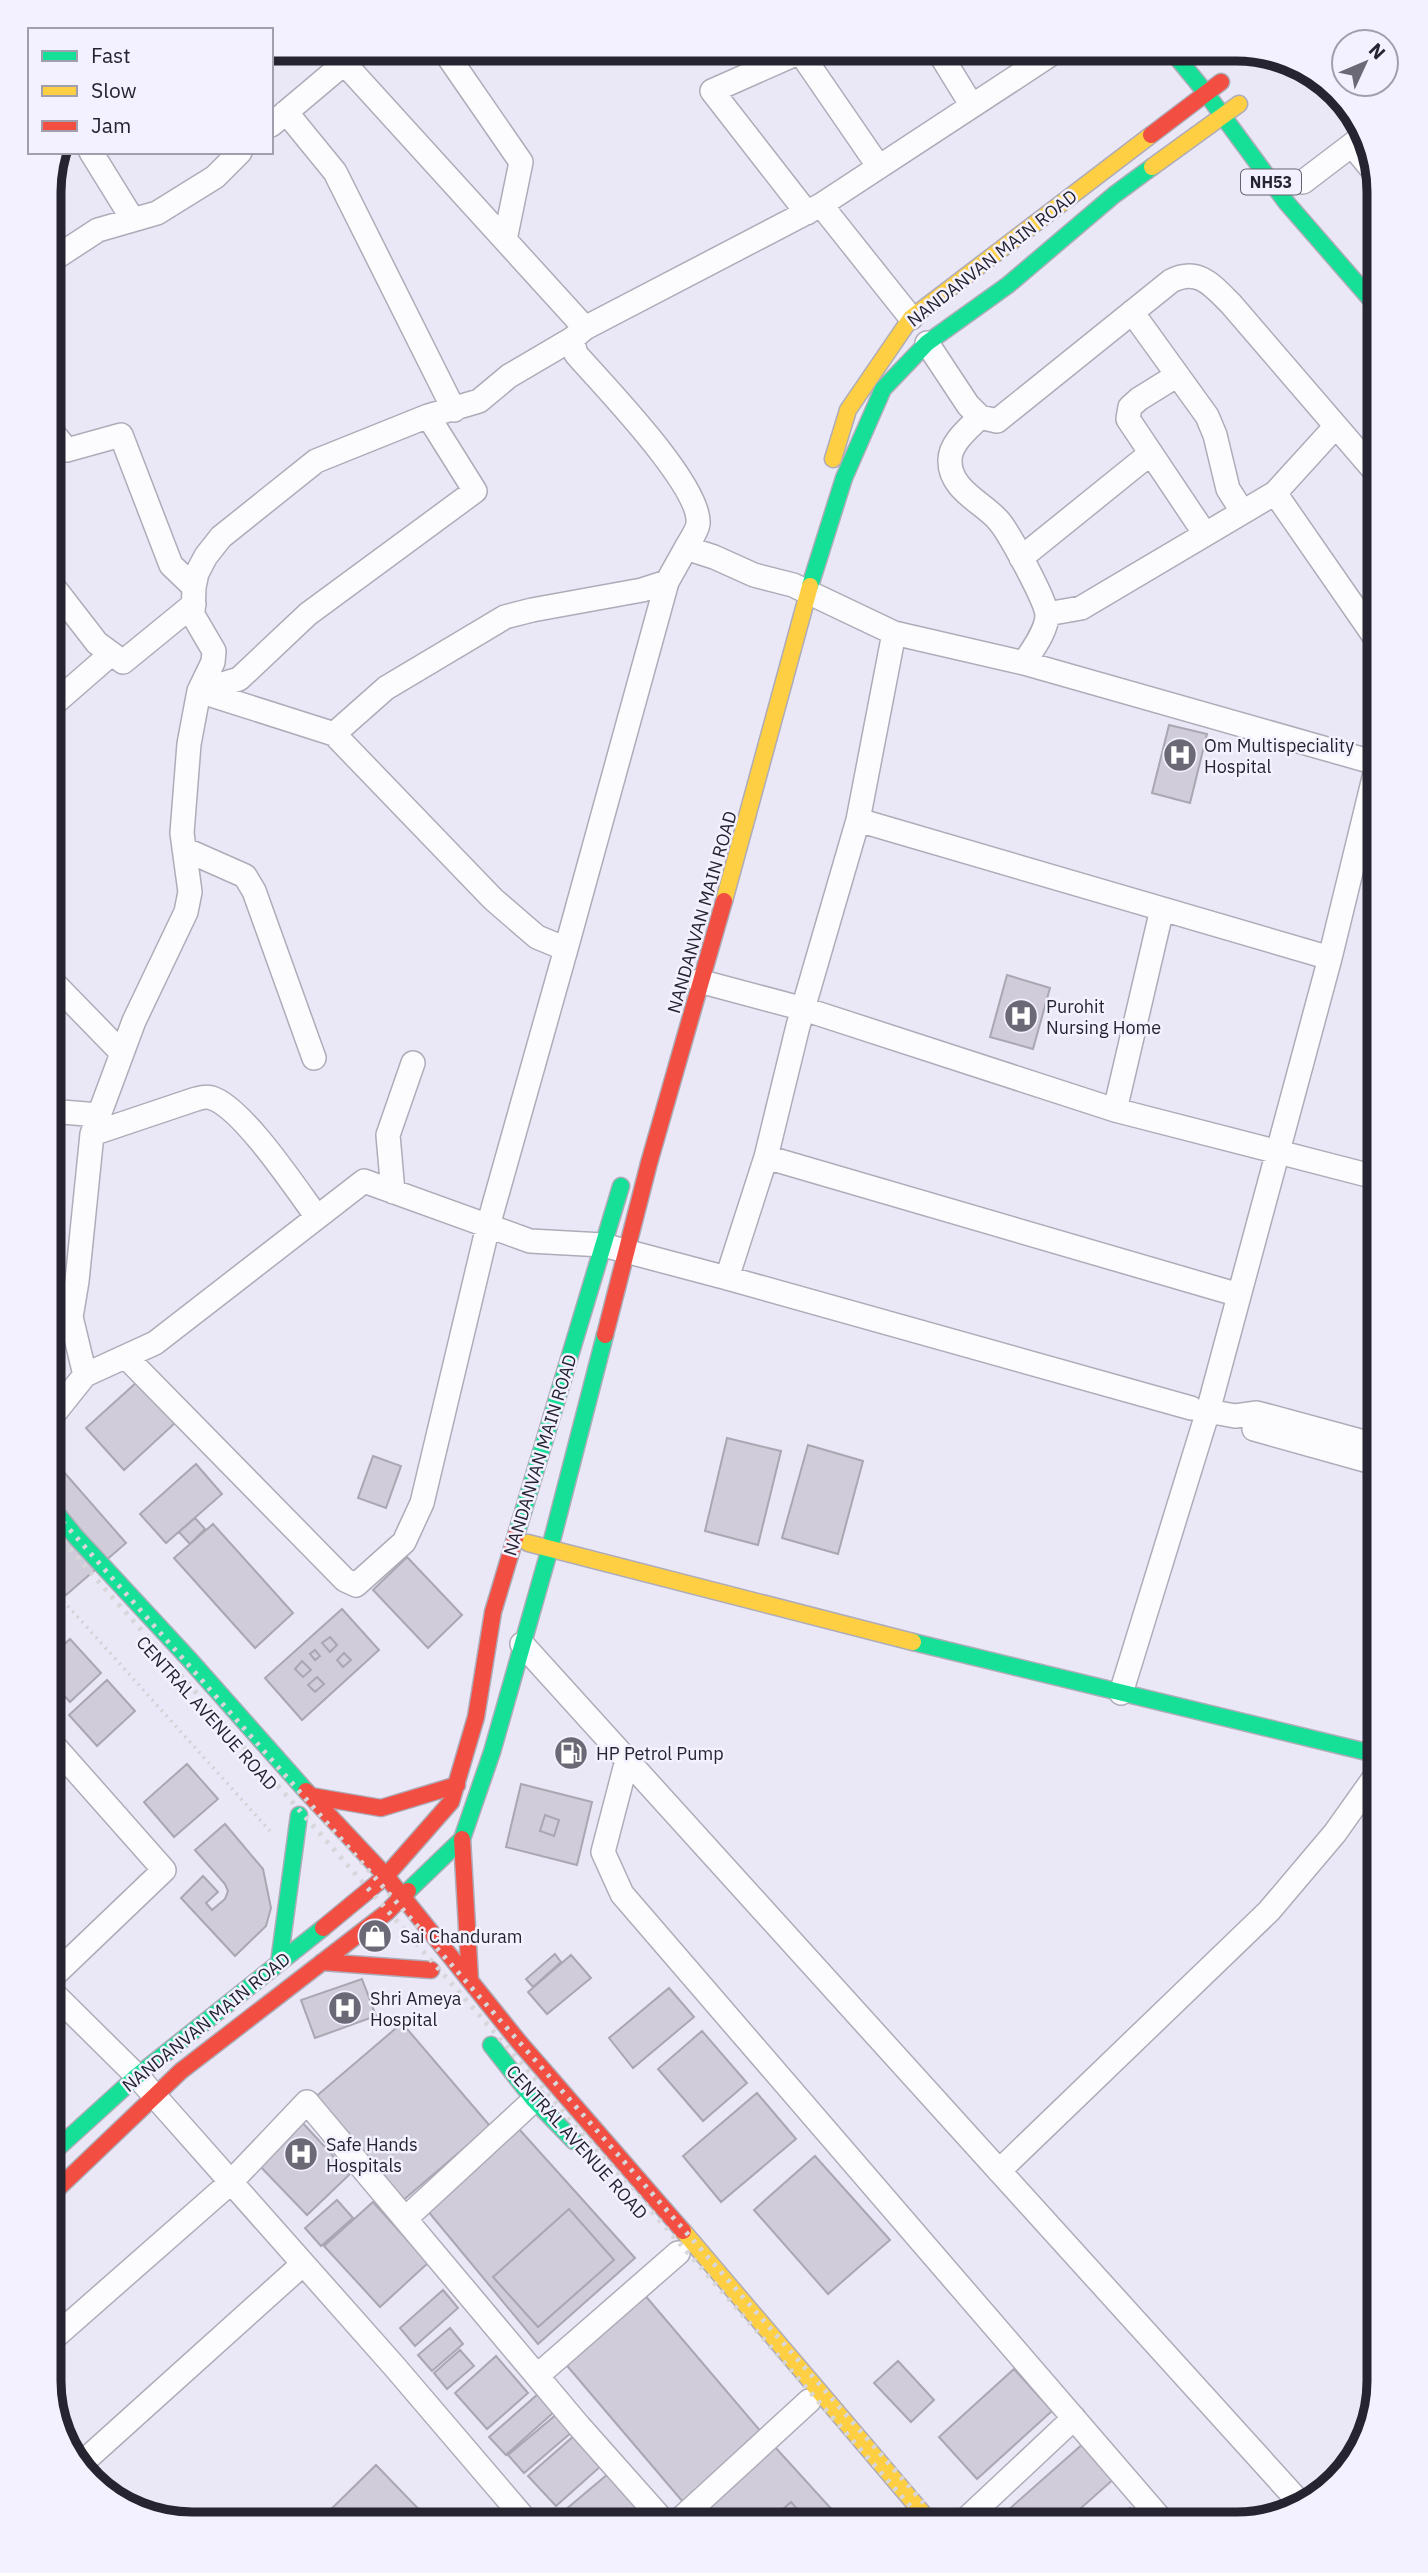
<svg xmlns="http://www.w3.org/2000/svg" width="1428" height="2573" viewBox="0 0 1428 2573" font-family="'IBM Plex Sans',sans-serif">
  <rect width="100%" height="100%" fill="#eae8f7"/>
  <path fill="#d0ccd9" stroke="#aaa6b2" stroke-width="2" d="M1169,725L1207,734L1190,803L1152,793Z
    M1007,975L1050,988L1033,1049L990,1037Z
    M137,1382L175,1423L124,1470L86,1428Z
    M727,1438L781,1451L758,1545L705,1531Z
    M808,1445L863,1461L838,1554L782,1538Z
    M49,1455L126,1543L66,1595L49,1576Z
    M373,1456L401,1466L386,1508L358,1498Z
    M196,1464L222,1494L166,1543L140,1514Z
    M195,1518L205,1529L190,1544L179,1532Z
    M213,1524L293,1613L255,1648L174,1558Z
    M407,1557L462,1615L428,1648L373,1590Z
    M342,1609L379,1650L302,1720L265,1678Z
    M49,1622L59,1634L49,1642Z
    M330,1637L337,1645L330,1652L322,1643Z
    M70,1639L101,1673L70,1702L49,1679V1658Z
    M315,1650L320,1656L315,1660L310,1654Z
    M344,1653L351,1660L343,1667L337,1660Z
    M302,1661L311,1670L303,1677L295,1669Z
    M317,1677L324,1684L315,1692L308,1685Z
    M107,1680L135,1711L97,1746L69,1715Z
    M187,1764L218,1799L174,1837L144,1802Z
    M521,1784L592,1802L577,1865L506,1847Z
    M545,1815L559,1820L554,1836L540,1831Z
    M225,1824L263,1869L271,1908L266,1926L235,1956L181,1898L203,1876L218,1892L206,1903L212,1910L225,1899L228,1891L225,1884L195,1850Z
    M555,1954L561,1962L533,1987L526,1979Z
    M571,1955L591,1978L547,2014L528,1992Z
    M362,1979L376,2016L315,2038L301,2000Z
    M669,1988L694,2017L633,2068L609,2038Z
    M402,2023L490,2126L401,2202L313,2099Z
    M702,2031L747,2083L703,2121L658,2069Z
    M757,2093L796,2139L721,2202L683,2156Z
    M299,2119L350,2174L307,2215L255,2161Z
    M519,2129L635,2258L538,2344L427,2210Z
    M815,2156L890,2240L828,2294L754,2210Z
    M337,2200L353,2218L321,2246L305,2228Z
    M373,2202L428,2263L380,2307L324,2246Z
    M569,2209L614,2260L538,2327L493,2277Z
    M443,2290L458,2308L415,2346L400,2328Z
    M643,2293L763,2434L683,2502L563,2361Z
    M450,2328L463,2344L432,2371L418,2355Z
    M460,2350L474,2366L447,2389L434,2373Z
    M496,2356L528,2393L487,2429L455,2393Z
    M898,2361L934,2400L911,2422L874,2383Z
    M1014,2369L1052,2411L977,2479L939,2437Z
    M538,2394L554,2412L506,2455L489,2437Z
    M557,2414L572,2432L524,2473L508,2455Z
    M575,2435L602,2465L556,2506L528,2476Z
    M1085,2442L1116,2477L1063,2524H1018L1007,2511Z
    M775,2447L845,2524H707L700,2516Z
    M376,2465L433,2524H316Z
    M608,2474L638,2510L621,2524H555L552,2521Z
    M791,2502L810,2524H766Z
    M1130,2508L1144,2524H1111Z"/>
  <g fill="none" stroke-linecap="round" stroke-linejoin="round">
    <g stroke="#aeacb8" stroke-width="26">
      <path id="street" d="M443,49L521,162L505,240
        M937,49L972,106
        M344,63L585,328
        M286,112L335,172L454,410
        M271,125L361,49
        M1352,145L1375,173
        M91,152L133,220
        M1303,182L1366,134
        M821,205L585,328L572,339L576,354C602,384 702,486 698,524C697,531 690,541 686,548L714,557L754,575L793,585L894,633L1024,663L1376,763L1379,766
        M807,213L712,91L800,52L879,167
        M49,262L98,230L157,213L215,177L240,152
        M1132,312L1207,416L1215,435L1228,489L1242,511
        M911,318L821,205L1059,49
        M572,339L509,376L479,401L428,416L316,461L221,537L206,556L197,573L194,587L193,615L214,651L213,662L199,691L189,744L182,833L190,892L186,912L134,1021L92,1134L77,1281L71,1317L85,1375L155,1343L364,1181L530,1241L603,1245L727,1278L1191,1408
        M927,343L968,405L980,417L997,421L1171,281C1198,267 1212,285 1231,304L1379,476
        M1176,376L1139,399L1130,407L1128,419L1205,534
        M980,417C969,428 950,443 950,460C949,489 982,502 998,520C1009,532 1046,601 1047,615C1047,631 1032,650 1024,663
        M49,428L67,450L121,435L171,565L194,587
        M1275,493L1379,643
        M1021,558L1151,453
        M49,581L97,643L123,662L194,604
        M1047,614L1081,608L1275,493L1336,426
        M199,691L334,734L386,688L505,617L532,610L642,590L667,582L686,548
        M199,691L239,679L308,614L475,491L428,416
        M49,708L111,654
        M334,734L493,899L537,937L566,949L667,582
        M858,820L1330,958
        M184,849L245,876L254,891L314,1058
        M49,978L122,1053
        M699,981L804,1009L1115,1110L1379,1178
        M1115,1110L1162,909
        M49,1111L99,1115
        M92,1134L196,1099C200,1098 207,1096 212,1098C243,1108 297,1190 317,1217
        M766,1157L1239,1295
        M393,1192L388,1135L413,1063
        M727,1278L766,1157L798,1026L858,820L894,633
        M49,1298L71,1317
        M126,1357L345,1580L356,1585L404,1542L422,1503L488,1226L566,949
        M1208,1411L1235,1416L1257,1413L1379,1446
        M49,1420L85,1375
        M1254,1429L1379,1464
        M522,1644L1301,2504
        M1121,1693L1208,1411L1330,958L1379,757
        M627,1760L603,1852L622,1894L1165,2524
        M49,1980L164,1870L49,1740
        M49,1989L137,2076L394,2366L529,2524
        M999,2171L1269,1911L1335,1833L1379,1771
        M405,2219L534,2100
        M49,2342L230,2183L307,2102L579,2426L666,2524
        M537,2376L678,2253
        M82,2463L303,2264
        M675,2524L809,2401
        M961,2524L1074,2418"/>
    </g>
    <g stroke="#aeacb8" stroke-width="19">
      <path id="fast" d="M1170,49L1206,93L1286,202L1379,309
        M810,586L844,478L883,389L927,343L1008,285L1114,195L1152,167
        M49,1504L76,1537L189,1659L306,1791
        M517,1532L621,1186
        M913,1642L1379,1755
        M408,1891L462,1839L492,1752L550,1548L605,1335
        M279,1963L299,1815
        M491,2045L534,2100L574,2141
        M49,2156L137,2076L323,1928"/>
    </g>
    <g stroke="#aeacb8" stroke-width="19">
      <path id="slow" d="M1152,167L1239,104
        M833,459L848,410L911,318L1151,135
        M724,901L810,586
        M528,1543L913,1642
        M683,2231L932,2524"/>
    </g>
    <g stroke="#aeacb8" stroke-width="19">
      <path id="jam" d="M1151,135L1221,82
        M605,1335L649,1163L724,901
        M306,1791L386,1876L519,2042L683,2231
        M311,1796L381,1808L457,1785
        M462,1839L470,1980
        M323,1928L386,1876L451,1802L476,1717L493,1612L517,1532
        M322,1962L431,1970
        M49,2197L181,2071L386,1913L408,1891"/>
    </g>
    <path stroke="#d2d2d6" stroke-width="3.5" stroke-dasharray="2 5" stroke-linecap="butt" d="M49,1585L270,1831"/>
    <use href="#street" stroke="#fcfcfe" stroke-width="23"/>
    <use href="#fast" stroke="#16e098" stroke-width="16"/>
    <use href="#slow" stroke="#ffcf43" stroke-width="16"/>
    <use href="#jam" stroke="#f24e42" stroke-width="16"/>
    <path stroke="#d7d7db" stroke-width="5" stroke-dasharray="3.5 7" stroke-linecap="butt" d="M49,1506L942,2524
      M49,1525L926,2524"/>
  </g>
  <defs>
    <g id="hospital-disc" transform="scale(1.75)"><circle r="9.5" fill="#6b6976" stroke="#f3f1ff"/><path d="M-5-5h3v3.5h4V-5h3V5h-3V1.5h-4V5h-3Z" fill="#fff"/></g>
    <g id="fuel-disc" transform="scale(1.75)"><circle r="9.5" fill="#6b6976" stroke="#f3f1ff"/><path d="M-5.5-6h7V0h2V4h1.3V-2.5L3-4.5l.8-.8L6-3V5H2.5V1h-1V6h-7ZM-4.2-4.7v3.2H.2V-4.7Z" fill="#fff"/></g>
    <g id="shop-disc" transform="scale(1.75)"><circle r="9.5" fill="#6b6976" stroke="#f3f1ff"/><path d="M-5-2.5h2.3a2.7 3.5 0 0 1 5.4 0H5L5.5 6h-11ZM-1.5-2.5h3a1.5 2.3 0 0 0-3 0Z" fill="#fff"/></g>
  </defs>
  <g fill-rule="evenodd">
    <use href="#hospital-disc" x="1180" y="755"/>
    <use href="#hospital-disc" x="1021" y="1016"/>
    <use href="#fuel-disc" x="571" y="1753"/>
    <use href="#shop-disc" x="375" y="1936"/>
    <use href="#hospital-disc" x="345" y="2008"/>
    <use href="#hospital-disc" x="301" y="2154"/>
  </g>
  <g text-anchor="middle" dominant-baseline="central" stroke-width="5" stroke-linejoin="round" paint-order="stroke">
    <rect fill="#f3f1ff" stroke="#64626f" stroke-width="2" x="1241" y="169.5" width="60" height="25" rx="5"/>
    <g font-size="16" font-weight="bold" fill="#262431">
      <text x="1271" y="182">NH53</text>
    </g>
    <g font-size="18" fill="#262431" stroke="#f3f1ff">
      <text transform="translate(992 258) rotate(-38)">NANDANVAN MAIN ROAD</text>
      <text transform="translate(702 912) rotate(-74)">NANDANVAN MAIN ROAD</text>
      <text transform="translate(540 1455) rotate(-73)">NANDANVAN MAIN ROAD</text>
      <text transform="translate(207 1713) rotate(48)">CENTRAL AVENUE ROAD</text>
      <text transform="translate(206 2022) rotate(-39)">NANDANVAN MAIN ROAD</text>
      <text transform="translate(577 2142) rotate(48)">CENTRAL AVENUE ROAD</text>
    </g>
    <g font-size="18" fill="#262431" stroke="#f3f1ff" text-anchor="start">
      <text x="1204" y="745">Om Multispeciality<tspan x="1204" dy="21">Hospital</tspan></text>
      <text x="1046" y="1006">Purohit<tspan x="1046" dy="21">Nursing Home</tspan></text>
      <text x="596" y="1753">HP Petrol Pump</text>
      <text x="400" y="1936">Sai Chanduram</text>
      <text x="370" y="1998">Shri Ameya<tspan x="370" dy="21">Hospital</tspan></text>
      <text x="326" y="2144">Safe Hands<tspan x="326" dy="21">Hospitals</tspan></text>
    </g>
  </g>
  <path d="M0 0H1428V2573H0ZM192 61H1236A131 131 0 0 1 1367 192V2381A131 131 0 0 1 1236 2512H192A131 131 0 0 1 61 2381V192A131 131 0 0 1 192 61Z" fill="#f3f1ff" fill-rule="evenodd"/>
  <path fill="none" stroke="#262431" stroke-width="9" d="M192 61H1236A131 131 0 0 1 1367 192V2381A131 131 0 0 1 1236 2512H192A131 131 0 0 1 61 2381V192A131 131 0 0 1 192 61Z"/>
  <rect x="28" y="28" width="245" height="126" fill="#f3f1ff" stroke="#a19fad" stroke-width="2"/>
  <rect x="42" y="51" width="35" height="10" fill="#16e098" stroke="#a19fad" stroke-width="2"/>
  <text x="91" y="63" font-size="21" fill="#262431">Fast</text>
  <rect x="42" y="86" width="35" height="10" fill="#ffcf43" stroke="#a19fad" stroke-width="2"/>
  <text x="91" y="98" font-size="21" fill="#262431">Slow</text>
  <rect x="42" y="121" width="35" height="10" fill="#f24e42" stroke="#a19fad" stroke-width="2"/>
  <text x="91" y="133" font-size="21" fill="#262431">Jam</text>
  <g transform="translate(1365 63) rotate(46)"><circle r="33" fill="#f3f1ff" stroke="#a19fad" stroke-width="2"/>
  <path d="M0-5L12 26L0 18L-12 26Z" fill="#6b6976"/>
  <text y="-10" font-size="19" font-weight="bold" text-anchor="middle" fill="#262431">N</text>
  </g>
</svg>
